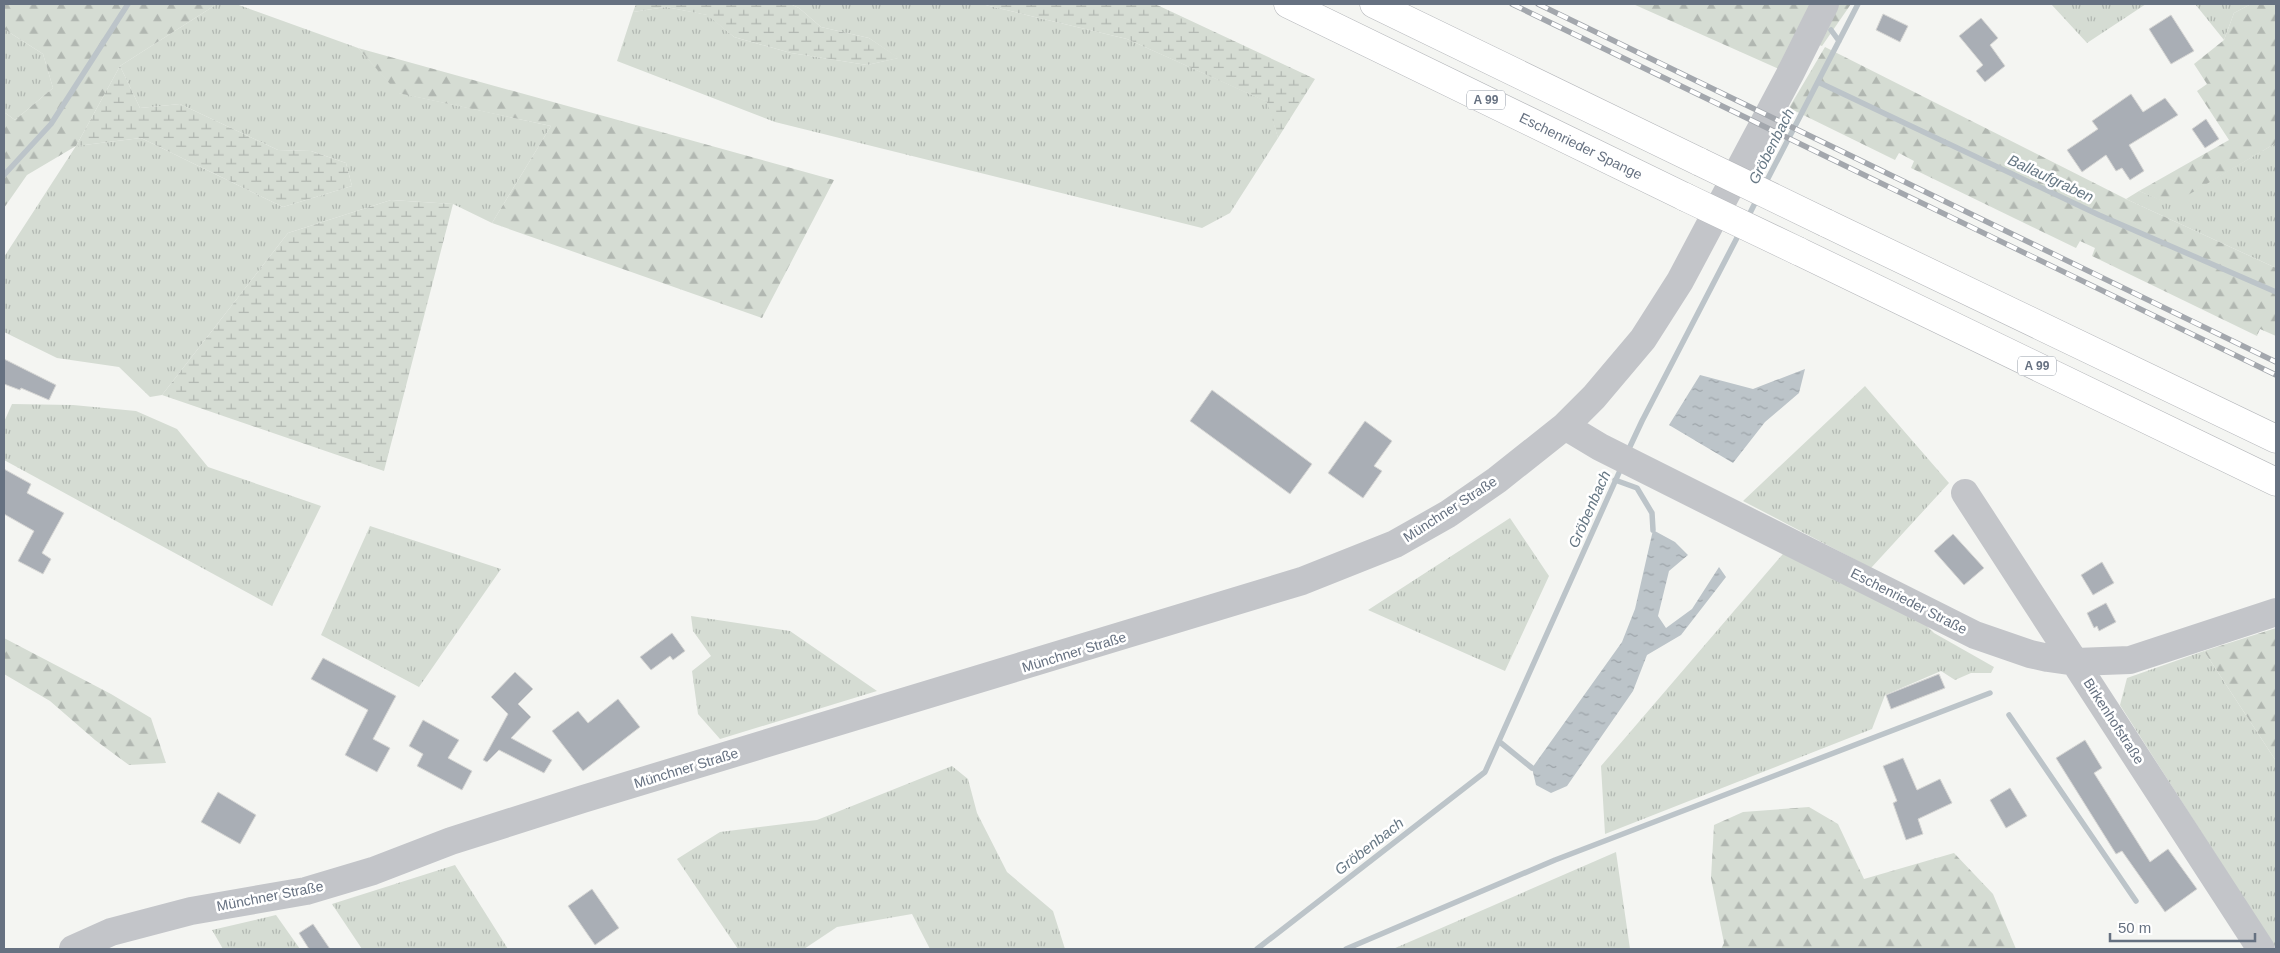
<svg xmlns="http://www.w3.org/2000/svg" width="2280" height="953" viewBox="0 0 2280 953" font-family="Helvetica,sans-serif">
  <defs>
    <pattern id="grass-tufts" width="24" height="20" patternUnits="userSpaceOnUse" patternTransform="scale(1.25)"><rect width="24" height="20" fill="#d5dcd3"/><path d="M3 7l-1-3M5 7V3M7 7l1-3M15 17l-1-3M17 17v-4M19 17l1-3" fill="none" stroke="#b1b7b1"/></pattern>
    <pattern id="forest-firs" width="22" height="20" patternUnits="userSpaceOnUse" patternTransform="scale(1.25)"><rect width="22" height="20" fill="#d5dcd3"/><path d="M5 1l3.5 6h-7zM16 11l3.5 6h-7z" fill="#b1b7b1"/></pattern>
    <pattern id="wetland-marsh" width="20" height="14" patternUnits="userSpaceOnUse" patternTransform="scale(1.25)"><rect width="20" height="14" fill="#d5dcd3"/><path d="M1 5h8M5 5V1M11 12h8M15 12V8" fill="none" stroke="#b1b7b1"/></pattern>
    <pattern id="water-ripples" width="26" height="14" patternUnits="userSpaceOnUse" patternTransform="scale(1.25)"><rect width="26" height="14" fill="#bcc4c9"/><path d="M2 4q2-2 4 0t4 0M15 11q2-2 4 0t4 0" fill="none" stroke="#9da4a9"/></pattern>
  </defs>
  <rect width="100%" height="100%" fill="#f4f5f2"/>
  <path fill="url(#grass-tufts)" d="M217,4H236L358,48L399,93L551,126L492,223L453,204L391,200L288,233L162,395L150,397L119,367L57,358L4,332V257L76,146L141,138L283,207L352,186L346,163L311,151L278,150L180,104L140,108L120,66Z
    M790,4H981L1127,39L1268,102L1278,138L1230,213L1202,228L775,122L617,61L633,12L666,7L708,15L734,37L791,53L867,65L898,58L869,38L821,27L799,8Z
    M2051,4H2146L2087,43Z
    M2195,4H2251L2234,13L2224,40Z
    M4,29L43,54L53,88L15,120L4,112Z
    M2276,143V268L2126,199L2139,191L2171,204Z
    M1865,386L1949,483L1871,568L1743,501Z
    M12,404L73,405L136,411L177,429L208,467L321,506L272,606L4,460V422Z
    M1510,518L1549,576L1505,671L1368,610Z
    M370,526L501,569L419,687L321,635Z
    M1788,548L1916,615L1934,633L1994,667L1991,673H1971L1955,680L1941,671L1885,695L1872,729L1605,834L1601,766Z
    M691,616L790,631L877,691L720,739L698,714L692,671L711,656L693,631Z
    M2204,651L2276,761V949L2120,705L2127,678Z
    M952,766L968,779L977,813L1007,872L1053,911L1065,949H930L912,914L837,927L804,949H738L677,859L720,832L817,820Z
    M1616,852L1630,949H1393Z
    M455,865L508,949H362L332,904Z
    M276,915L300,949H223L212,930Z"/>
  <path fill="url(#forest-firs)" d="M4,4H217L120,66L76,146L27,175L4,208V112L15,120L53,88L43,54L4,29Z
    M1633,4H1851L1822,46L1808,41L1790,74Z
    M2251,4H2276V143L2171,205L2139,191L2229,140L2197,91L2207,84L2194,64L2224,40L2234,13Z
    M1825,47L2126,199L2276,268V336L2260,329L2257,336L2092,256L2095,248L2080,241L2076,248L1911,168L1914,161L1899,153L1895,160L1789,108Z
    M358,48L834,180L762,318L492,223L551,126L398,93Z
    M2276,628V761L2204,651Z
    M4,638L111,694L151,718L166,763L129,765L95,740L50,701L4,674Z
    M1809,807L1838,824L1864,879L1954,853L1993,894L2016,949H1721L1724,943L1711,878L1714,825L1743,812Z"/>
  <path fill="url(#wetland-marsh)" d="M636,4H790L799,8L821,27L869,38L899,58L867,65L791,53L734,37L707,15L666,7L633,12Z
    M981,4H1155L1315,79L1278,138L1267,102L1127,39Z
    M120,66L140,108L180,104L278,150L311,151L346,163L352,186L283,207L141,138L76,146Z
    M391,200L453,204L384,471L162,395L288,233Z"/>
  <path fill="url(#water-ripples)" d="M1805,369L1799,393L1765,422L1733,463L1669,425L1700,375L1753,389Z
    M1653,530L1675,542L1688,555L1669,571L1658,616L1666,628L1692,609L1719,567L1726,577L1681,635L1647,655L1633,691L1567,786L1551,793L1536,785L1532,768L1622,642L1635,609Z"/>
  <g fill="none" stroke-linecap="round" stroke-linejoin="round">
    <path stroke="#bcc4c9" stroke-width="5.5" d="M1831,30L1839,41
      M1818,82L2099,215L2276,292
      M4,175L51,124L128,4
      M1764,186L1858,4
      M1747,219L1757,199
      M1627,453L1642,421L1740,232
      M1615,480L1637,488L1652,513L1653,530
      M2009,715L2136,901
      M1501,743L1532,768
      M1257,949L1485,772L1622,466
      M1346,949L1555,860L1990,693"/>
  </g>
  <path fill="#a9aeb5" stroke="#d6d6d4" d="M1883,14L1908,26L1900,42L1876,30Z
    M2171,15L2194,51L2171,64L2149,29Z
    M1981,18L1998,38L1990,45L2005,66L1985,82L1976,71L1983,65L1959,36Z
    M2131,94L2143,112L2165,98L2178,115L2129,145L2144,171L2130,180L2122,168L2116,171L2106,155L2082,172L2067,150L2098,129L2092,121Z
    M2206,119L2219,139L2205,148L2192,129Z
    M4,359L56,385L49,400L21,388L20,390L4,384Z
    M1212,390L1312,464L1290,494L1190,421Z
    M1365,421L1392,441L1374,466L1382,471L1363,498L1328,473Z
    M4,469L31,484L27,493L64,513L42,553L51,559L43,574L18,561L34,531L4,514Z
    M1953,534L1984,568L1964,585L1934,551Z
    M2102,562L2114,583L2093,595L2081,575Z
    M2106,603L2116,622L2099,631L2097,626L2094,628L2087,613Z
    M672,633L685,651L673,660L670,656L651,670L640,657Z
    M323,658L396,696L373,739L390,748L377,772L345,755L368,710L311,679Z
    M515,672L533,689L518,704L531,717L511,738L552,760L544,773L499,750L487,762L483,760L508,714L491,697Z
    M1939,674L1945,688L1891,709L1886,695Z
    M618,699L640,727L583,771L552,731L578,711L588,723Z
    M423,720L459,740L448,758L472,771L462,790L417,766L423,754L409,746Z
    M2085,740L2102,768L2094,773L2150,862L2168,849L2197,889L2165,912L2122,851L2116,854L2056,758Z
    M1903,758L1917,790L1940,779L1952,803L1918,819L1923,834L1906,840L1893,803L1897,801L1883,766Z
    M2010,788L2027,816L2006,828L1990,800Z
    M218,792L256,815L240,844L201,822Z
    M592,889L619,928L595,945L568,906Z
    M313,924L330,949H309L299,933Z"/>
  <g fill="none" stroke-linecap="round" stroke-linejoin="round">
    <g stroke="#b5b7bb" stroke-width="29">
      <path id="highway" d="M1288,4L1685,197
        M1374,4L1700,162
        M1826,223L2276,439
        M1798,251L2276,482"/>
    </g>
    <path stroke="#c3c5c9" stroke-width="28" d="M1565,426L1600,447L1975,635L2030,654L2048,658L2076,662L2130,660L2276,612
      M1965,493L2261,949
      M73,949L111,932L191,911L306,891L373,871L451,841L583,799L1302,581L1395,544L1448,514L1497,480L1565,426L1594,397L1643,339L1680,281L1790,74L1825,4"/>
    <use href="#highway" stroke="#fff" stroke-width="28"/>
    <g stroke="#a3a7ad" stroke-width="5.5">
      <path id="rail" d="M1512,4L2276,375
        M1538,4L2276,362"/>
    </g>
    <use href="#rail" stroke="#fff" stroke-width="4" stroke-dasharray="11" stroke-linecap="butt"/>
    <g stroke="#b5b7bb" stroke-width="29" stroke-linecap="butt">
      <path id="highway-bridge" d="M1700,162L1826,223
        M1685,197L1798,251"/>
    </g>
    <use href="#highway-bridge" stroke="#fff" stroke-width="28"/>
  </g>
  <g text-anchor="middle" dominant-baseline="central" stroke-width="5" stroke-linejoin="round" paint-order="stroke">
    <g fill="#fff" stroke="#949ca7" stroke-width="1">
      <rect x="1467" y="90.5" width="38" height="19" rx="4"/>
      <rect x="2018" y="356.5" width="38" height="19" rx="4"/>
    </g>
    <g font-size="12" font-weight="bold" fill="#667181">
      <text x="1486" y="100">A 99</text>
      <text x="2037" y="366">A 99</text>
    </g>
    <g font-size="14" fill="#667181" stroke="#fff">
      <text transform="translate(1581 146) rotate(26)">Eschenrieder Spange</text>
      <text transform="translate(1450 509) rotate(-33)">Münchner Straße</text>
      <text transform="translate(1909 601) rotate(27)">Eschenrieder Straße</text>
      <text transform="translate(1074 652) rotate(-17)">Münchner Straße</text>
      <text transform="translate(2114 721) rotate(57)">Birkenhofstraße</text>
      <text transform="translate(686 768) rotate(-17)">Münchner Straße</text>
      <text transform="translate(270 896) rotate(-11)">Münchner Straße</text>
    </g>
    <g font-size="15" font-style="italic" fill="#677885" stroke="#fff">
      <text transform="translate(1771 146) rotate(-63)">Gröbenbach</text>
      <text transform="translate(2051 178) rotate(25)">Ballaufgraben</text>
      <text transform="translate(1589 509) rotate(-66)">Gröbenbach</text>
      <text transform="translate(1369 846) rotate(-38)">Gröbenbach</text>
    </g>
  </g>
  <rect width="2280" height="953" fill="none" stroke="#667181" stroke-width="10"/>
  <path d="M2110 933v8h145v-8" fill="none" stroke="#667181" stroke-width="2.5"/>
  <text x="2118" y="933" font-size="15" fill="#667181" stroke="#ffffff" stroke-width="4" paint-order="stroke">50 m</text>
</svg>
